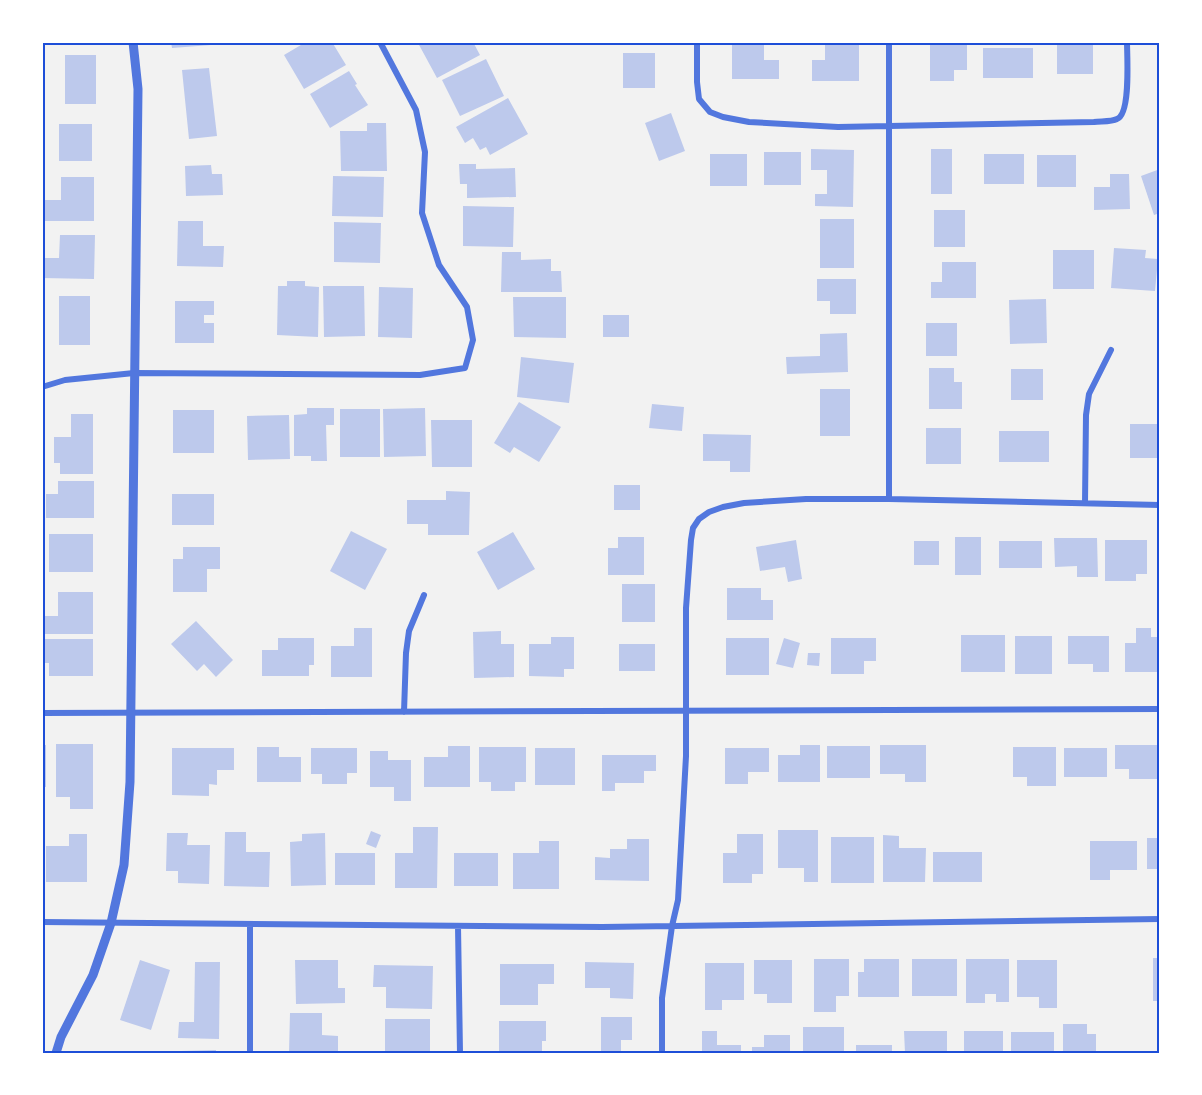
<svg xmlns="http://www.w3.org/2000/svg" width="1202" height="1095" viewBox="0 0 1202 1095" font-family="'Nunito Sans',sans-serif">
  <rect width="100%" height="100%" fill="#f2f2f2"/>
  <path fill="#bdc9ec" d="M171,42H211V45L172,48Z
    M306,42H332L346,65L304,89L284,55Z
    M473,42L480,55L437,78L418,43Z
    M930,42H967V70H954V81H930Z
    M1057,42H1093V74H1057Z
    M732,43H764V60H779V79H732Z
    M825,44H859V81H812V60H825Z
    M983,48H1033V78H983Z
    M623,53H655V88H623Z
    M65,55H96V104H65Z
    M486,59L504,96L460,116L442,80Z
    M209,68L217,136L189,139L182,70Z
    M349,71L357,84L355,85L368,105L330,128L310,94Z
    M508,98L528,134L490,155L486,147L480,150L473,138L465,143L456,127Z
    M671,113L685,151L659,161L645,123Z
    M367,123H386L387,171H341L340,131H367Z
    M59,124H92V161H59Z
    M811,149L854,150L853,207L815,206V194H827V170H811Z
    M931,149H952V194H931Z
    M764,152H801V185H764Z
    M710,154H747V186H710Z
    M984,154H1024V184H984Z
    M1037,155H1076V187H1037Z
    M459,164H476V169L515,168L516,197L467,198V184H460Z
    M211,165L212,174H222L223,195L186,196L185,166Z
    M1160,169V213L1154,215L1141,176Z
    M1110,174H1129L1130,209L1094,210V187H1110Z
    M333,176L384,177L383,217L332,216Z
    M61,177H94V221H45V200H61Z
    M463,206L514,207L513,247L463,246Z
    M934,210H965V247H934Z
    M820,219H854V268H820Z
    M178,221H203V246H224L223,267L177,266Z
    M334,222L381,223L380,263L334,262Z
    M60,235H95L94,279L42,278V258H59Z
    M1114,248L1146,250L1145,258L1158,259L1155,291L1111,288Z
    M1053,250H1094V289H1053Z
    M502,252H521V260L551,259V271H561L562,292H501Z
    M942,262H976V298H931V282H942Z
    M817,279H856V314H830V301H817Z
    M287,281H305V286L319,287L318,337L277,335L278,286H287Z
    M323,286H364L365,336L324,337Z
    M379,287L413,288L412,338L378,337Z
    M59,296H90V345H59Z
    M513,297H566V338L514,337Z
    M1046,299L1047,343L1010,344L1009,300Z
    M175,301H214V315H204V323H214V343H175Z
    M603,315H629V337H603Z
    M926,323H957V356H926Z
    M847,333L848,372L787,374L786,357L820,356V334Z
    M521,357L574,363L569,403L517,397Z
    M929,368H954V382H962V409H929Z
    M1011,369H1043V400H1011Z
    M820,389H850V436H820Z
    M519,402L561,427L539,462L514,447L510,453L494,443Z
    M652,404L684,407L682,431L649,428Z
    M307,408H334V425H326L327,461H311V456H294V415L307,414Z
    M425,408L426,456L384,457L383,409Z
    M340,409H380V457H340Z
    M173,410H214V453H173Z
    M71,414H93V474H60V463H54V437H71Z
    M289,415L290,459L248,460L247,416Z
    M431,420H472V467H432Z
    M1130,424H1160V458H1130Z
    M926,428H961V464H926Z
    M999,431H1049V462H999Z
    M703,434L751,435L750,472H730V461H703Z
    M58,481H94V518H46V494H58Z
    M614,485H640V510H614Z
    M446,491L470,492L469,535H428V524H407V500H446Z
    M172,494H214V525H172Z
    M351,531L387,549L365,590L330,571Z
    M513,532L535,569L498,590L477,552Z
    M49,534H93V572H49Z
    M618,537H644V575H608V548H618Z
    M955,537H981V575H955Z
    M1054,538H1097L1098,577H1077V566L1055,567Z
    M796,540L802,579L788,582L785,567L760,571L756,547Z
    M1105,540H1147V574H1136V581H1105Z
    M1158,540H1160V569H1158Z
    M914,541H939V565H914Z
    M999,541H1042V568H999Z
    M183,547H220V569H207V592H173V559H183Z
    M622,584H655V622H622Z
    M727,588H761V600H773V620H727Z
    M58,592H93V634H44V616H58Z
    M196,621L233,660L216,677L204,664L197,671L171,644Z
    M354,628H372V677H331V646H354Z
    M1136,628H1151V637H1160V672H1125V643H1136Z
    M501,631V644H514V677L474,678L473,632Z
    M961,635H1005V672H961Z
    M1015,636H1052V674H1015Z
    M1068,636H1109V672H1093V664H1068Z
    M551,637H574V669H564V677L529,676V644H551Z
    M278,638H314V665H309V676H262V650H278Z
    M726,638H769V675H726Z
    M784,638L800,643L793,668L776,664Z
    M831,638H876V661H864V674H831Z
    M42,639H93V676H49V663H42Z
    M619,644H655V671H619Z
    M808,653H820L819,666L807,665Z
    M56,744H93V809H70V797H56Z
    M42,745H46V787H42Z
    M800,745H820V782H778V755H800Z
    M880,745H926V782H905V774H880Z
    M1115,745H1159V779H1129V769H1115Z
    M448,746H470V787H424V757H448Z
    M827,746H870V778H827Z
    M257,747H279V757H301V782H257Z
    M479,747H526V782H515V791H491V782H479Z
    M1013,747H1056V786H1027V777H1013Z
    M172,748H234V770H217V785L209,784V796L172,795Z
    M311,748H357V773H347V784H322V774H311Z
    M535,748H575V785H535Z
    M725,748H769V772H748V784H725Z
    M1064,748H1107V777H1064Z
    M370,751H388V760H411V801H394V787H370Z
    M602,755H656V771H644V783H615V791H602Z
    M413,827H438L437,888H395V853H413Z
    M778,830H818V882H804V868H778Z
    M371,831L381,835L376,848L366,844Z
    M225,832H246V852H270L269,887L224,886Z
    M167,833H188L187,845H210L209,884L178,883V871H166Z
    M325,833L326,885L291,886L290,842L302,841V834Z
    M69,834H87V882H46V846H69Z
    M737,834H763V874H752V883H723V853H737Z
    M883,835L899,836V848H926L925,882H883Z
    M831,837H874V883H831Z
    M1147,838H1160V881H1158V869H1147Z
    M627,839H649V881L595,880V857L610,858V849H627Z
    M539,841H559V889H513V853H539Z
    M1090,841H1137V870H1110V880H1090Z
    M933,852H982V882H933Z
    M335,853H375V885H335Z
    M454,853H498V886H454Z
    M1153,958H1160V1001H1153Z
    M814,959H849V996H836V1012H814Z
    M864,959H899V997H858V972H864Z
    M912,959H957V996H912Z
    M966,959H1009V1002H996V994H985V1003H966Z
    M140,960L170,970L151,1030L120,1020Z
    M295,960H338V988H345V1003L296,1004Z
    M754,960H792V1003H767V994H754Z
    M1017,960H1057V1008H1039V997H1017Z
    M195,962H220L219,1039L178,1038L179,1022H194Z
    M585,962L634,963L633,999L610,998V988H585Z
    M705,963H744V1000H722V1010H705Z
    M500,964H554V984H538V1005H500Z
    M374,965L433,966L432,1009L386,1008V987H373Z
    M290,1013H322V1035L338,1036V1053H289Z
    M601,1017H632V1040H621V1052H601Z
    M385,1019H430V1053H385Z
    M499,1021H546V1041H542V1053H499Z
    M1063,1024H1087V1034H1096V1053H1063Z
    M803,1027H844V1053H803Z
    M702,1031H717V1045H741V1053H702Z
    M904,1031H947V1053H905Z
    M964,1031H1003V1053H964Z
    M1011,1032H1054V1053H1011Z
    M764,1035H790V1053H752V1047H764Z
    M856,1045H892V1053H856Z
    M216,1050V1053H182L181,1051Z"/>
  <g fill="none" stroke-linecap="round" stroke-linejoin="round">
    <path stroke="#5277de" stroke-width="6" d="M697,42V82L699,99L710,112L723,117L749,122L838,127L1094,122C1101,121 1111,122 1117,119C1131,114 1127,56 1127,42
      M42,387L65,380L134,373L420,375L465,368L473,340L467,307L439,265L422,213L425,152L416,110L380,42
      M889,499V42
      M1085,503L1086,415L1089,394L1111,350
      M404,712L406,653L409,631L424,595
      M42,713L1160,709
      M42,922L602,927L1160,919
      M250,924V1053
      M458,926L460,1053
      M662,1053V998L672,926L678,900L686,756V608L691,540L693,528L699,519L709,512L723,507L744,503L806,499H889L1160,505"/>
    <path stroke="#5277de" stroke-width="9" d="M56,1053L61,1037L93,975L111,923L124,865L130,782L138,89L133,42"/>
  </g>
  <rect width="1202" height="1095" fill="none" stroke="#ffffff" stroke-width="87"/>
  <rect x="44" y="44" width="1114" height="1008" fill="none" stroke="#1d4ed8" stroke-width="2"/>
</svg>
